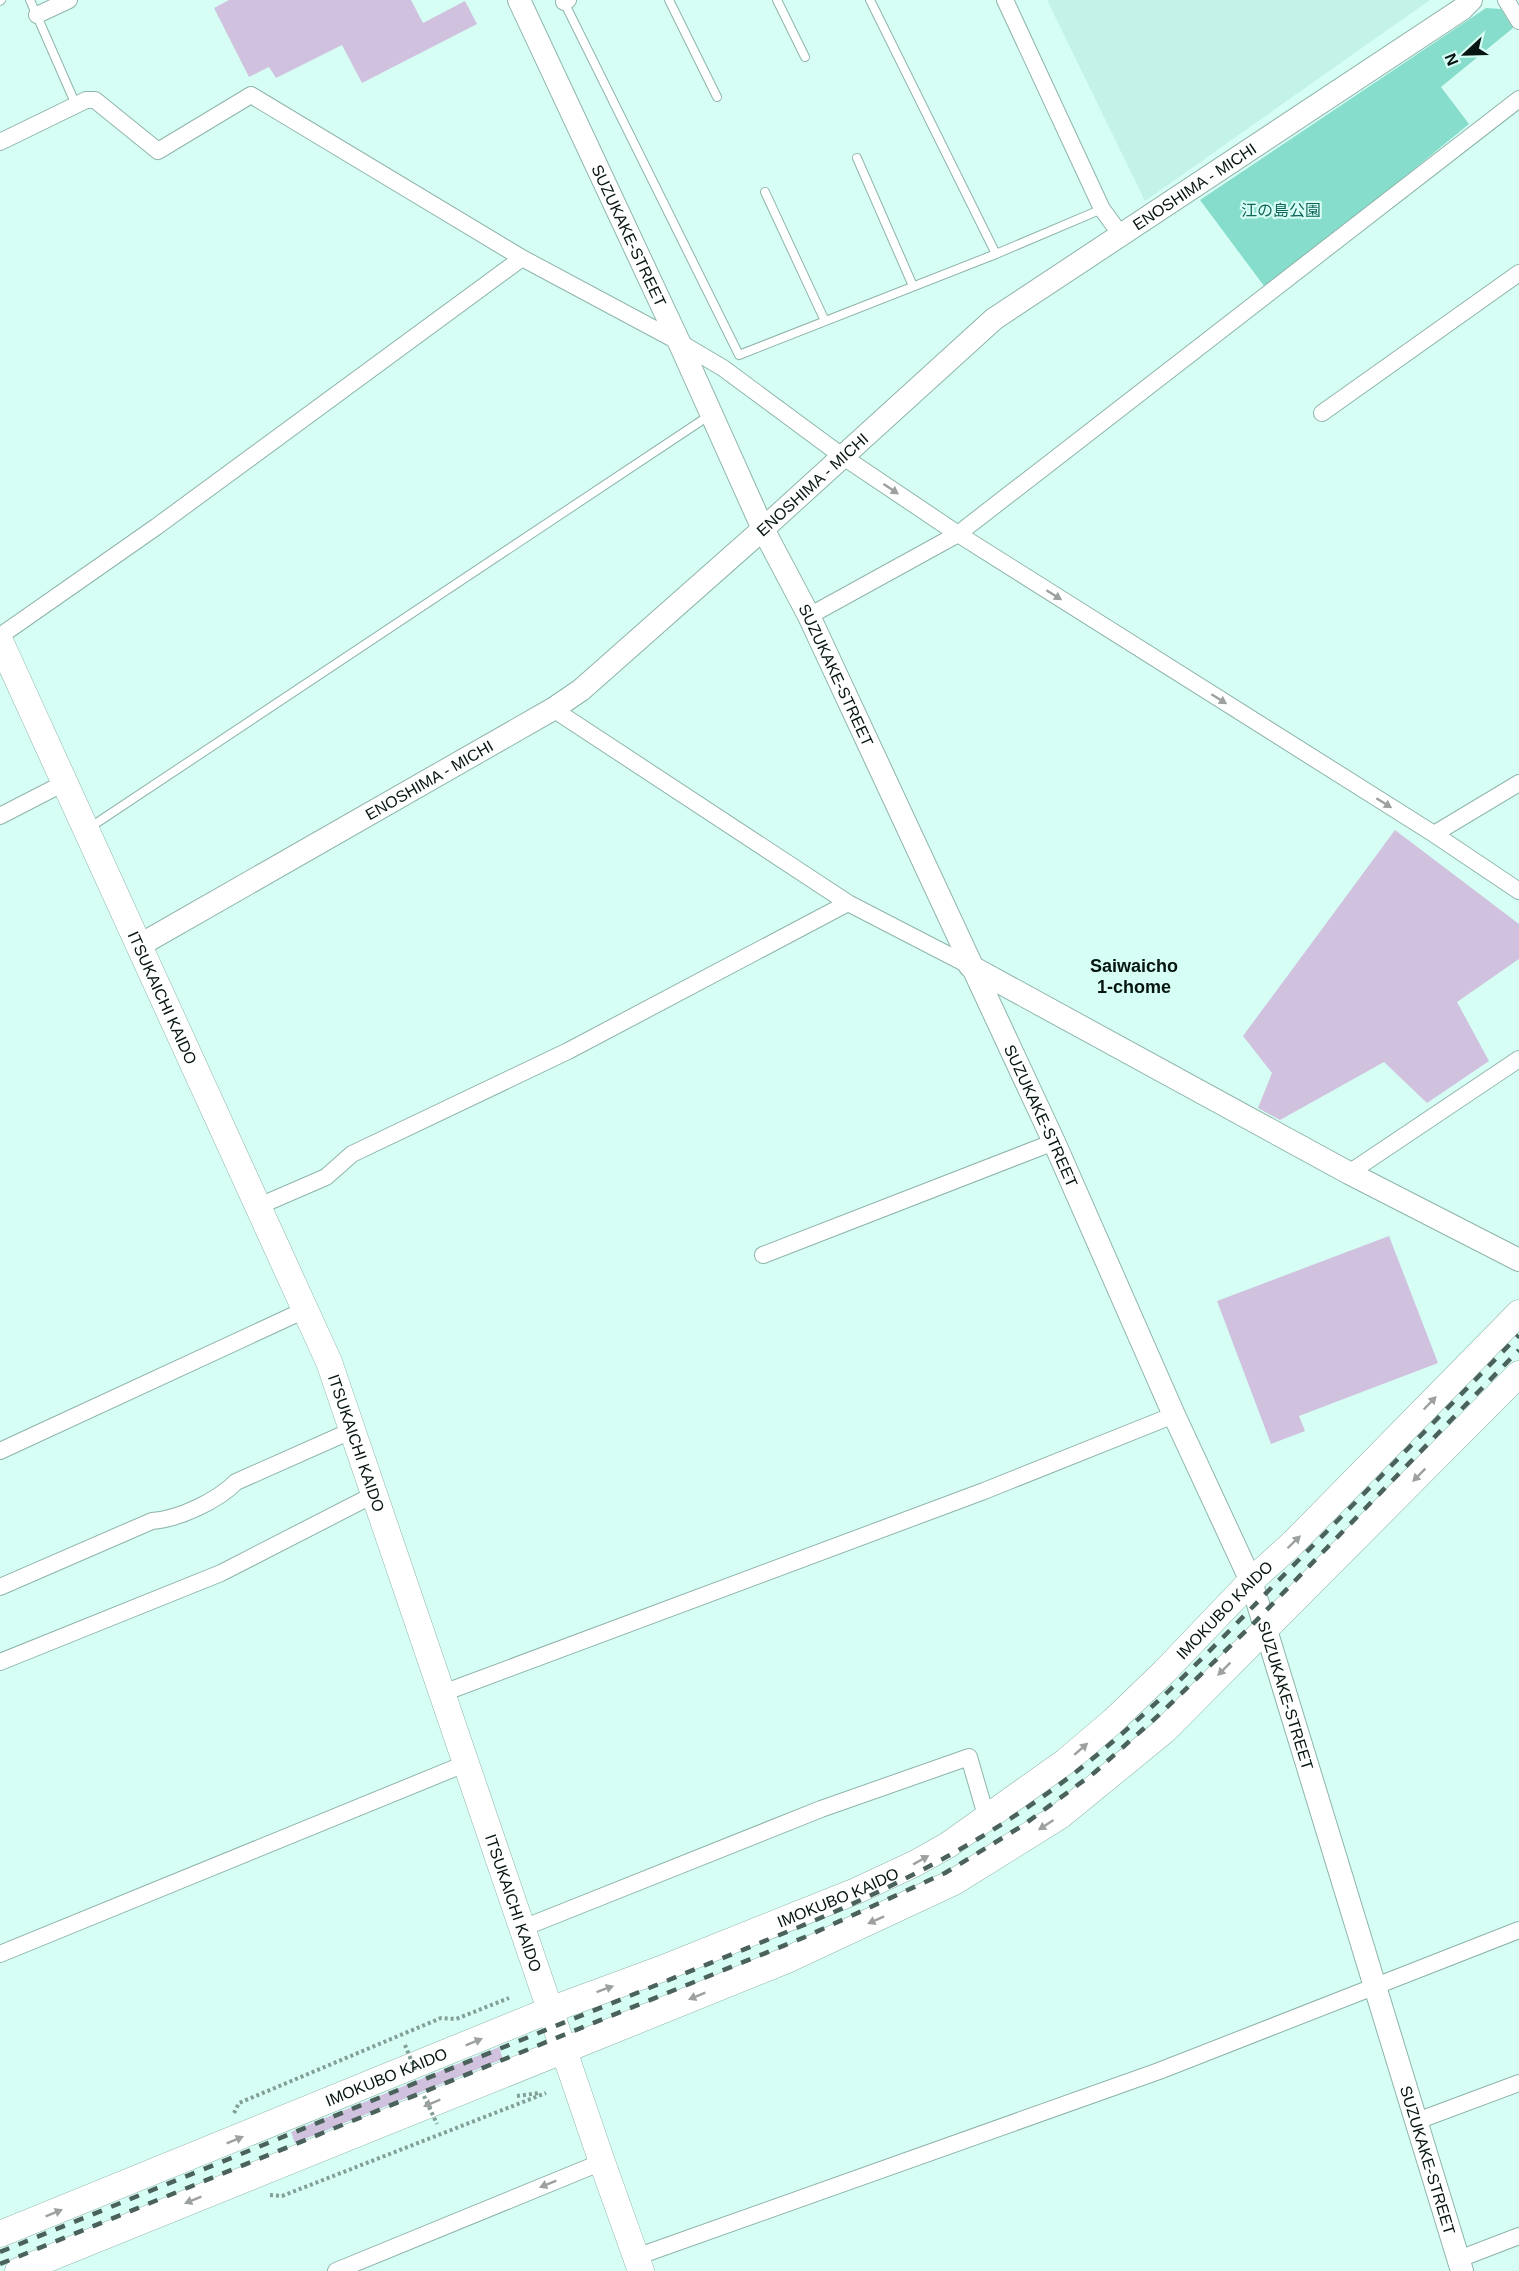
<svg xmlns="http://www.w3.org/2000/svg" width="1519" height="2271" viewBox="0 0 1519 2271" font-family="Helvetica,'Noto Sans JP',sans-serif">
  <rect width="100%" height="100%" fill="#d7fef5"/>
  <path fill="#c2f2e8" d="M1047,0H1430L1145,201Z"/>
  <path fill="#86ddcb" d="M1486,8L1501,9L1513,28L1441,87L1469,124L1267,290L1200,200Z"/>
  <path fill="#d0c1de" d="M229,0H411L423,23L465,1L477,24L362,83L342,45L276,78L269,67L249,77L214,8Z
    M1395,830L1519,924V959L1457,1002L1489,1061L1427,1103L1384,1062L1280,1120L1258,1108L1272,1073L1243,1036Z
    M1389,1236L1438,1363L1299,1416L1305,1431L1271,1444L1217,1301Z
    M499,2047L503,2059L295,2143L291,2132Z"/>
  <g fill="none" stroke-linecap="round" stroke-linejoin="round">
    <g stroke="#8eb4ab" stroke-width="10">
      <path id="lane" d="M30,0L76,105
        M669,0L717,97
        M777,0L805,57
        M870,0L996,254
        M0,1L1,0
        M564,2L739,355L996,254L1102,209
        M857,158L913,286
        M765,192L825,321
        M89,828L710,415"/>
    </g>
    <g stroke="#8eb4ab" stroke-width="18">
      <path id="street" d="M1005,0L1102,209L1121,235
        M1506,0L1519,21
        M564,2L568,0
        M37,15L69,0
        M0,142L76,105L86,100H95L158,151L251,95L522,258
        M1322,413L1519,273
        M809,616L958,534L1519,99
        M0,636L156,527L522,258L679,342L723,368L842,456L958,534L1434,834L1519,891
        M0,816L64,783
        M1434,834L1519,783
        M848,903L970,966
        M1349,1173L1519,1059
        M259,1206L326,1177L352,1154L568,1051L848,903L553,709
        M763,1255L1054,1142
        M0,1451L307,1309
        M0,1587L152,1521C179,1519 217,1501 236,1482L353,1430
        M0,1662L221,1573L375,1494
        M443,1693L984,1491L1174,1415
        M523,1928L821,1809L969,1757L987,1819
        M0,1954L467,1763
        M1417,2121L1519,2083
        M636,2257L1159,2071L1519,1930
        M1459,2259L1519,2236
        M336,2271L602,2162"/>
    </g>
    <g stroke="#8eb4ab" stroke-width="24">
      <g id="secondary">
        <path id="s1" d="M519,0L679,342L763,529L809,616L1054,1142L1174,1415L1251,1581L1462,2271"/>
        <path id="s2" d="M140,945L553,709L581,690L763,529L994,319L1462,9L1471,0"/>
        <path d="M970,966L1349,1173L1519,1260"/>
      </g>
    </g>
    <g stroke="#8eb4ab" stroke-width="27">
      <g id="primary">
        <path id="s3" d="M0,641L329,1362L602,2162L641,2271"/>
        <path id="s4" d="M0,2234L550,2010L661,1969L856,1891L914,1864L948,1845L1066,1761L1113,1721L1164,1672L1251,1581L1293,1543L1519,1313"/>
        <path d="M18,2271L787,1960L954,1882L1060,1816L1164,1731L1519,1374"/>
      </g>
    </g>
    <path stroke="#819e97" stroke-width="4" stroke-dasharray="3 3" stroke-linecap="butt" d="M517,2096L539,2093
      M234,2113L239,2103L441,2018L456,2019L509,1998
      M270,2195L282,2196L546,2093"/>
    <use href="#lane" stroke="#fff" stroke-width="8"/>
    <use href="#street" stroke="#fff" stroke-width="16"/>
    <use href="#secondary" stroke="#fff" stroke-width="22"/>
    <use href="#primary" stroke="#fff" stroke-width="26"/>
    <path stroke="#4b615c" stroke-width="4.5" stroke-dasharray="10 10" stroke-linecap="butt" d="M0,2252L799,1927C888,1890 974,1847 1052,1790C1133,1731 1204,1657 1274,1585C1356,1502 1437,1419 1519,1335
      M0,2264L805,1937L945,1873L1022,1826L1094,1773L1160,1714L1252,1625L1519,1350"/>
    <path stroke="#819e97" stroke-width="4" stroke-dasharray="3 3" stroke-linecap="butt" d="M405,2045L416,2072
      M424,2096L437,2124"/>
  </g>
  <defs><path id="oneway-solid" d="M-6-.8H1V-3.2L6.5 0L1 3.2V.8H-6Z" transform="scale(1.5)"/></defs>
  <g fill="#9ca1a0">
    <use href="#oneway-solid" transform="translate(891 489) rotate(34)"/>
    <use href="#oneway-solid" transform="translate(1054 595) rotate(32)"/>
    <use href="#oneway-solid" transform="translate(1219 699) rotate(32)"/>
    <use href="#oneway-solid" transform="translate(1384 803) rotate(32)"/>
    <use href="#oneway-solid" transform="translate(1430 1403) rotate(-46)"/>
    <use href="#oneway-solid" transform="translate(1419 1475) rotate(135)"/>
    <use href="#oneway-solid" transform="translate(1294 1542) rotate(-44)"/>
    <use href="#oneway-solid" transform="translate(1224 1669) rotate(135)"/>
    <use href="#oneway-solid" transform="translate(1081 1749) rotate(-41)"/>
    <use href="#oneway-solid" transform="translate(1046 1825) rotate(147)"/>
    <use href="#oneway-solid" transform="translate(921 1860) rotate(-29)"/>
    <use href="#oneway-solid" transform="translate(876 1920) rotate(156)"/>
    <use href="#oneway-solid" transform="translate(605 1989) rotate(-20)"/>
    <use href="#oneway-solid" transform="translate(697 1996) rotate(158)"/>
    <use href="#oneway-solid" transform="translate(474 2042) rotate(-22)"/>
    <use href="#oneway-solid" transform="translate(432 2103) rotate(158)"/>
    <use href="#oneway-solid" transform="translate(235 2140) rotate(-22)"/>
    <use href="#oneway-solid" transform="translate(548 2184) rotate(158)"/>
    <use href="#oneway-solid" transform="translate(193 2200) rotate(158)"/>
    <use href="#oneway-solid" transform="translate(54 2213) rotate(-22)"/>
  </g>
  <g text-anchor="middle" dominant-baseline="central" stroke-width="4.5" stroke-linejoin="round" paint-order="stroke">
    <g font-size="16" fill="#071512" stroke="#d7fef5">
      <text stroke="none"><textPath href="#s2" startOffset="1305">ENOSHIMA - MICHI</textPath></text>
      <text stroke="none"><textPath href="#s1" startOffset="260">SUZUKAKE-STREET</textPath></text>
      <text stroke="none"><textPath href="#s2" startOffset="819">ENOSHIMA - MICHI</textPath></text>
      <text stroke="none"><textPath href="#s1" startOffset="746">SUZUKAKE-STREET</textPath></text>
      <text stroke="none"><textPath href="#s2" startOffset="333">ENOSHIMA - MICHI</textPath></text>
      <text stroke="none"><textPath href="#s3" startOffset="392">ITSUKAICHI KAIDO</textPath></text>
      <text stroke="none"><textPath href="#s1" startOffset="1232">SUZUKAKE-STREET</textPath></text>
      <text stroke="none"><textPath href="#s3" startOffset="878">ITSUKAICHI KAIDO</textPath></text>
      <text stroke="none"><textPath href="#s4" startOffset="1389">IMOKUBO KAIDO</textPath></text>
      <text stroke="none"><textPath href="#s1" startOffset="1862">SUZUKAKE-STREET</textPath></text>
      <text stroke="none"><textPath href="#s4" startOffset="903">IMOKUBO KAIDO</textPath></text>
      <text stroke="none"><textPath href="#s3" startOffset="1364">ITSUKAICHI KAIDO</textPath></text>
      <text stroke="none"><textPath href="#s4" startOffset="417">IMOKUBO KAIDO</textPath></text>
      <text stroke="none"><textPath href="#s1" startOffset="2348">SUZUKAKE-STREET</textPath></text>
    </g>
    <g font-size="16" fill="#0f6659" stroke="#d7fef5">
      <text x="1281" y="210">江の島公園</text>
    </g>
    <g font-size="18" font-weight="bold" fill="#071512" stroke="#d7fef5">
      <text x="1134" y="966">Saiwaicho<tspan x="1134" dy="21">1-chome</tspan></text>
    </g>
  </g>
  <g transform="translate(1465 54) rotate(248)" stroke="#d7fef5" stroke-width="4.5" paint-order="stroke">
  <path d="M0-4.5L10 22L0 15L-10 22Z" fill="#071512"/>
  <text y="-9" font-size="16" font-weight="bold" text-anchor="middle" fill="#071512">N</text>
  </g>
</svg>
